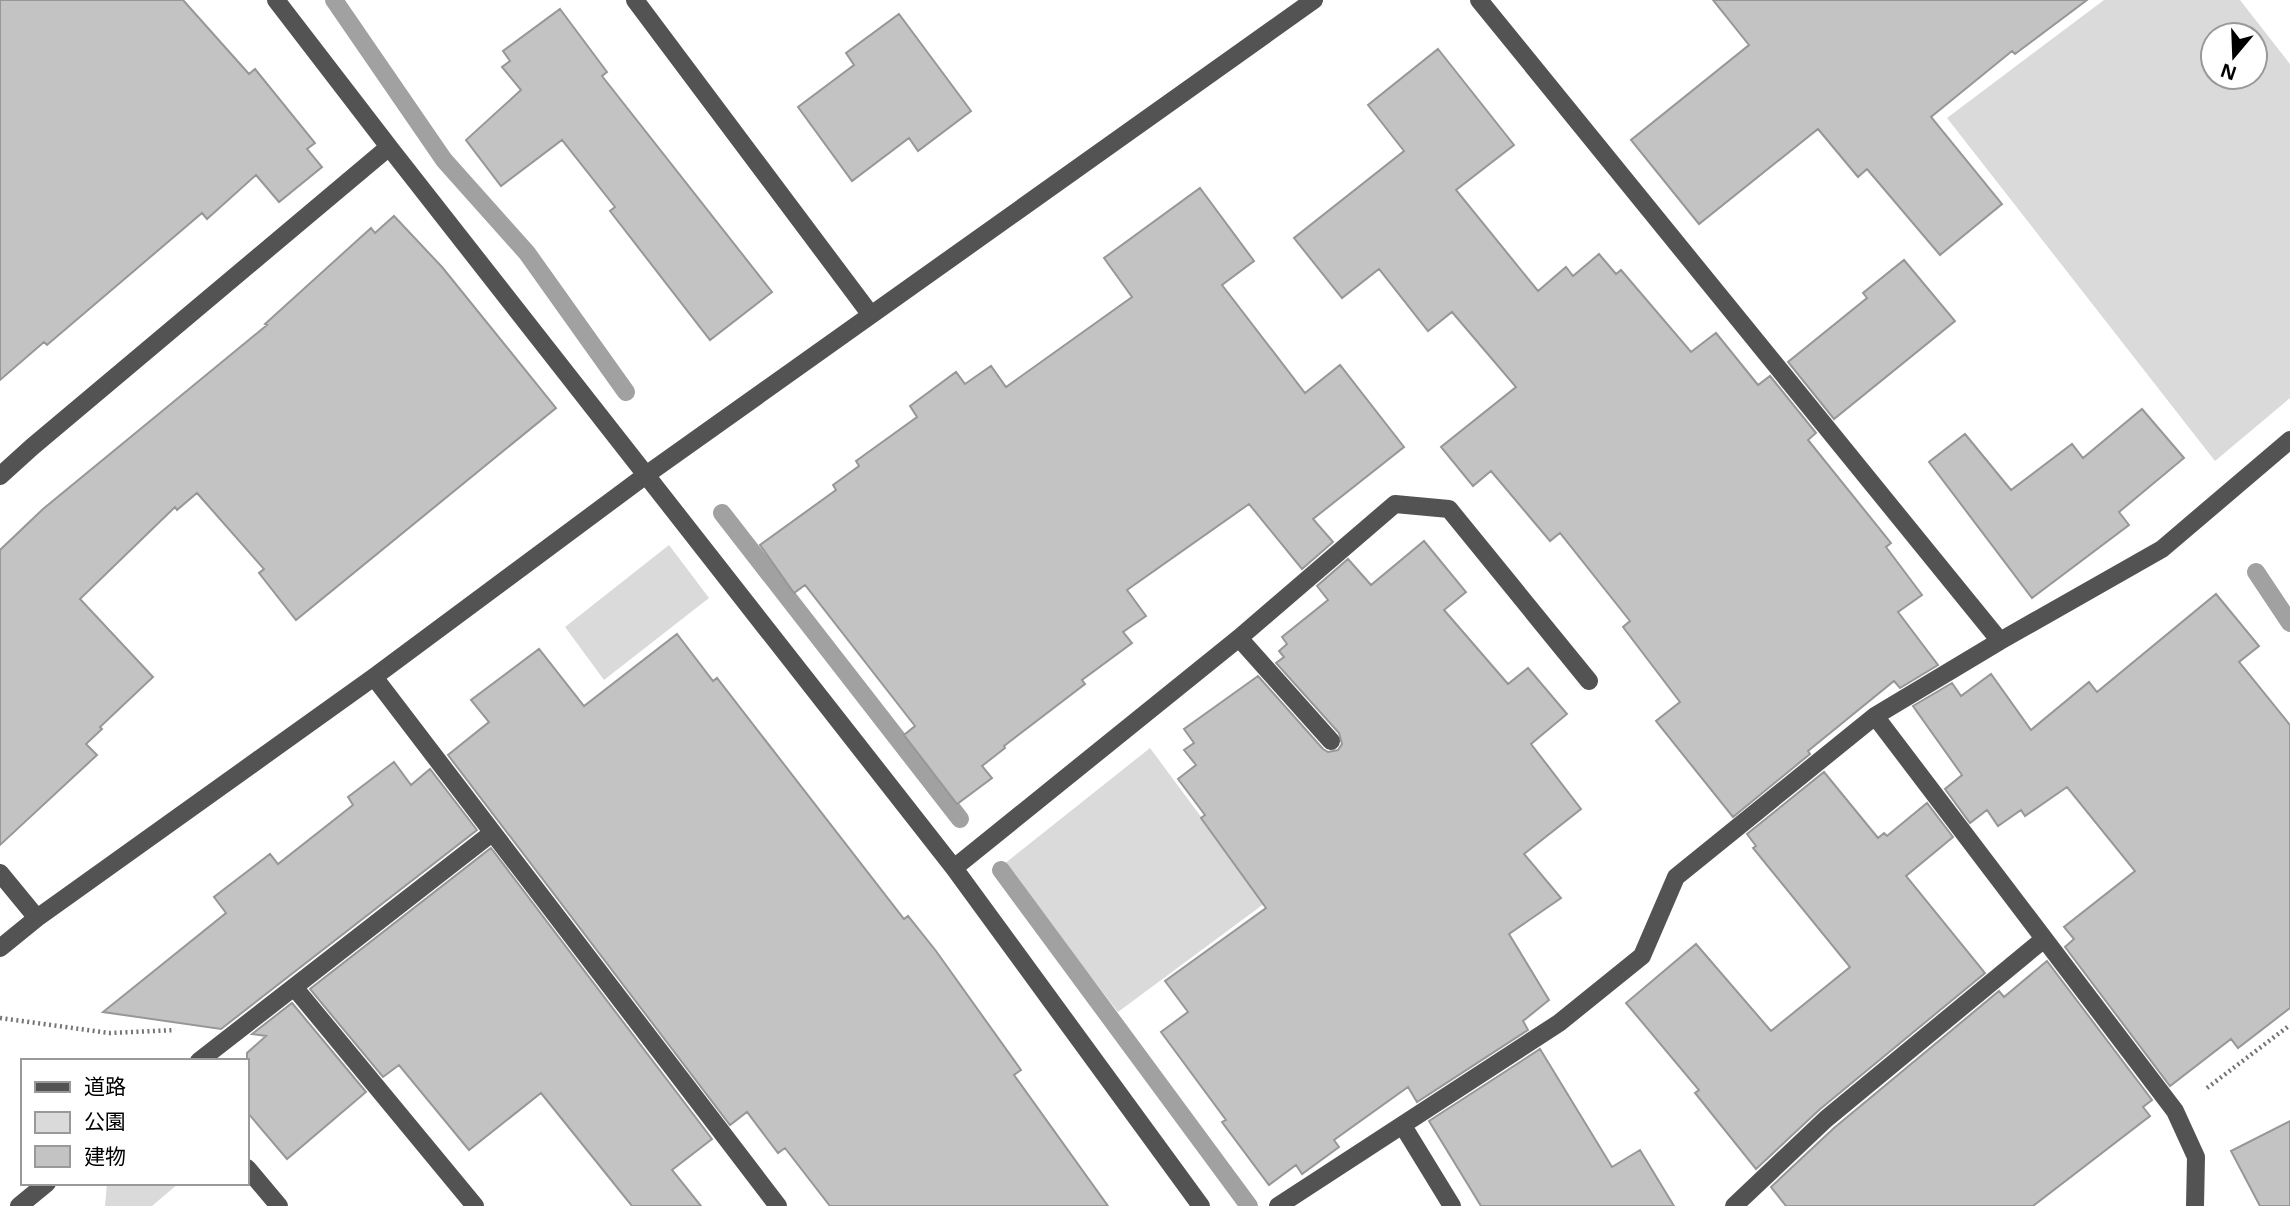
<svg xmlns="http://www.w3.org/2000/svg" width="2290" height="1206" viewBox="0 0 2290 1206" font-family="'Open Sans','Noto Sans JP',sans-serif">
  <rect width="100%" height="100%" fill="#fff"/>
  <path fill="#dadada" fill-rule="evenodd" d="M2104,0H2240L2290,64V398L2215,461L1947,118ZM2255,35V77H2213V35Z
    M669,545L709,598L604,680L565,627Z
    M1150,748L1265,903L1118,1012L1004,864Z
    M107,1183H179L152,1206H105Z"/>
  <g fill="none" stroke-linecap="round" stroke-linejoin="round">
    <path stroke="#a1a1a1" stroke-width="18" d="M334,0L444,160L527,253L626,392
      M722,513L960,819
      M2256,572L2290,623
      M1001,870L1249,1206"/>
  </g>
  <path fill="#c3c3c3" stroke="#979797" stroke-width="2" d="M0,0H183L249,74L255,69L315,143L307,149L322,167L279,202L256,175L207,219L202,213L47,345L44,342L0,380Z
    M1713,0H2087L2015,54L2012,51L1931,117L2002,204L1940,255L1867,169L1858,177L1818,129L1699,224L1631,140L1749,45Z
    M560,9L607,72L602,76L772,292L710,340L610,211L615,207L562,140L501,186L466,140L521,90L502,67L510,61L503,51Z
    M899,14L971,111L918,151L909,138L852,181L798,107L854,65L846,53Z
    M1438,49L1514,145L1456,190L1538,291L1566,267L1573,276L1599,254L1616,274L1621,270L1691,352L1716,333L1758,385L1770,376L1816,433L1808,440L1891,543L1886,547L1922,595L1898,612L1938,665L1900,688L1894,681L1808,751L1810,754L1733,817L1656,721L1680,702L1623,627L1630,621L1560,533L1550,541L1491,471L1473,486L1441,447L1516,387L1452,312L1428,331L1379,269L1342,298L1294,238L1404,151L1368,105Z
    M1200,188L1254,261L1222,285L1305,393L1340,365L1404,447L1313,519L1333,542L1302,569L1249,504L1127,590L1146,616L1123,632L1132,643L1082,680L1085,684L1004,746L1005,748L982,766L992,778L957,804L904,735L915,726L805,585L794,593L760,545L836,490L833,485L859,466L856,461L917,417L910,406L956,372L965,384L991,366L1006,387L1132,297L1104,258Z
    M394,216L442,267L556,408L296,620L259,573L264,569L197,493L177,510L175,507L80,599L153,677L100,727L102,729L86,744L97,755L0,845V550L43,509L267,325L265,324L371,228L375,233Z
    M1904,260L1955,321L1834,419L1788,362L1867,298L1863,293Z
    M2142,409L2184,458L2119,512L2129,525L2032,598L1929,462L1965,434L2011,490L2072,444L2083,458Z
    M1424,541L1466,592L1444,610L1508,684L1528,668L1567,714L1531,744L1581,809L1524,854L1561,898L1509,934L1549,1000L1523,1021L1528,1030L1417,1102L1408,1087L1334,1140L1339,1147L1302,1174L1296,1165L1269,1185L1222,1122L1226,1120L1161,1032L1188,1012L1165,981L1266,908L1201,818L1205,815L1178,779L1196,765L1184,750L1194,743L1184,729L1258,676L1323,749L1328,752L1338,750L1342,744L1339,733L1276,663L1284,657L1279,651L1287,644L1282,637L1328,600L1317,586L1348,559L1371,585Z
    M2216,594L2259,646L2239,662L2290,725V1008L2238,1048L2231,1039L2170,1086L2065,947L2074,939L2064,927L2135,871L2067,787L2025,816L2021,810L1998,826L1987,810L1970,823L1945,789L1962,775L1913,706L1952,683L1961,696L1991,674L2031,730L2089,682L2097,692Z
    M677,634L713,681L717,678L904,919L908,916L936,951L1021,1070L1014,1075L1108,1206H830L785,1148L778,1153L747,1112L730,1125L448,755L489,722L471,700L539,649L584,706Z
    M394,762L411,785L430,769L477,830L221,1029L103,1012L226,913L214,897L270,854L278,864L353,805L348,797Z
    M1824,772L1878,838L1884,833L1887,836L1927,803L1953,837L1906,876L1985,973L1819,1110L1756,1169L1695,1093L1699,1090L1626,1003L1696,944L1771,1031L1850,967L1753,848L1756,846L1747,834Z
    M491,848L712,1139L672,1170L701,1206H632L541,1093L469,1150L399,1065L383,1077L310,989Z
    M2047,961L2152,1100L2143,1107L2150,1116L2033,1206H1786L1771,1187L1834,1128L1999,991L2004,997Z
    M292,1003L366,1092L287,1159L247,1112V1053L266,1036L252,1034Z
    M1540,1049L1612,1167L1640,1150L1674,1206H1481L1429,1121Z
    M2290,1121V1206H2260L2231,1151Z"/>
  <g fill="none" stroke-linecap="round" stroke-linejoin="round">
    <path stroke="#757575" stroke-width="4.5" stroke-dasharray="2 3.5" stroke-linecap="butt" d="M0,1018L109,1033L175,1030
      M2207,1088L2290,1025"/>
    <path stroke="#535353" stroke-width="18" d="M276,0L389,147
      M635,0L871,315
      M1479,0L2000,641
      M0,476L32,447L389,147L954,868L1201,1206
      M1239,638L1331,741
      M374,677L778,1206
      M1875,716L2175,1111L2196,1157L2195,1206
      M954,868L1239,638L1395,504L1449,509L1589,681
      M0,873L37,918
      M0,948L37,918L374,677L646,475L1314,0
      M294,987L475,1206
      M199,1061L492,833
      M1403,1126L1452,1206
      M247,1168L279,1206
      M19,1206L47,1183
      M1278,1206L1559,1023L1642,956L1676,877L1875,716L2000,641L2162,549L2290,440
      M1734,1206L1826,1119L2044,939"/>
  </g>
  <rect x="21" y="1059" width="228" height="126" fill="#ffffff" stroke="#999999" stroke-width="2"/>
  <rect x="35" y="1082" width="35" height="10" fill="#535353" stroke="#999999" stroke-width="2"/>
  <text x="84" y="1094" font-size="21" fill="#000000">道路</text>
  <rect x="35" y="1112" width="35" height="21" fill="#dadada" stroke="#999999" stroke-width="2"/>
  <text x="84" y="1129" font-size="21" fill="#000000">公園</text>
  <rect x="35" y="1146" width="35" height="21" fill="#c3c3c3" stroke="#999999" stroke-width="2"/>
  <text x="84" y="1164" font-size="21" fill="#000000">建物</text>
  <g transform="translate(2234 56) rotate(199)"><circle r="33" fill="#ffffff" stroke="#999999" stroke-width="2"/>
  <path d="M0-5L12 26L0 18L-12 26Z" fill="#000000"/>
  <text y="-10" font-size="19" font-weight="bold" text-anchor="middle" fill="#000000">N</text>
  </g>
</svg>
